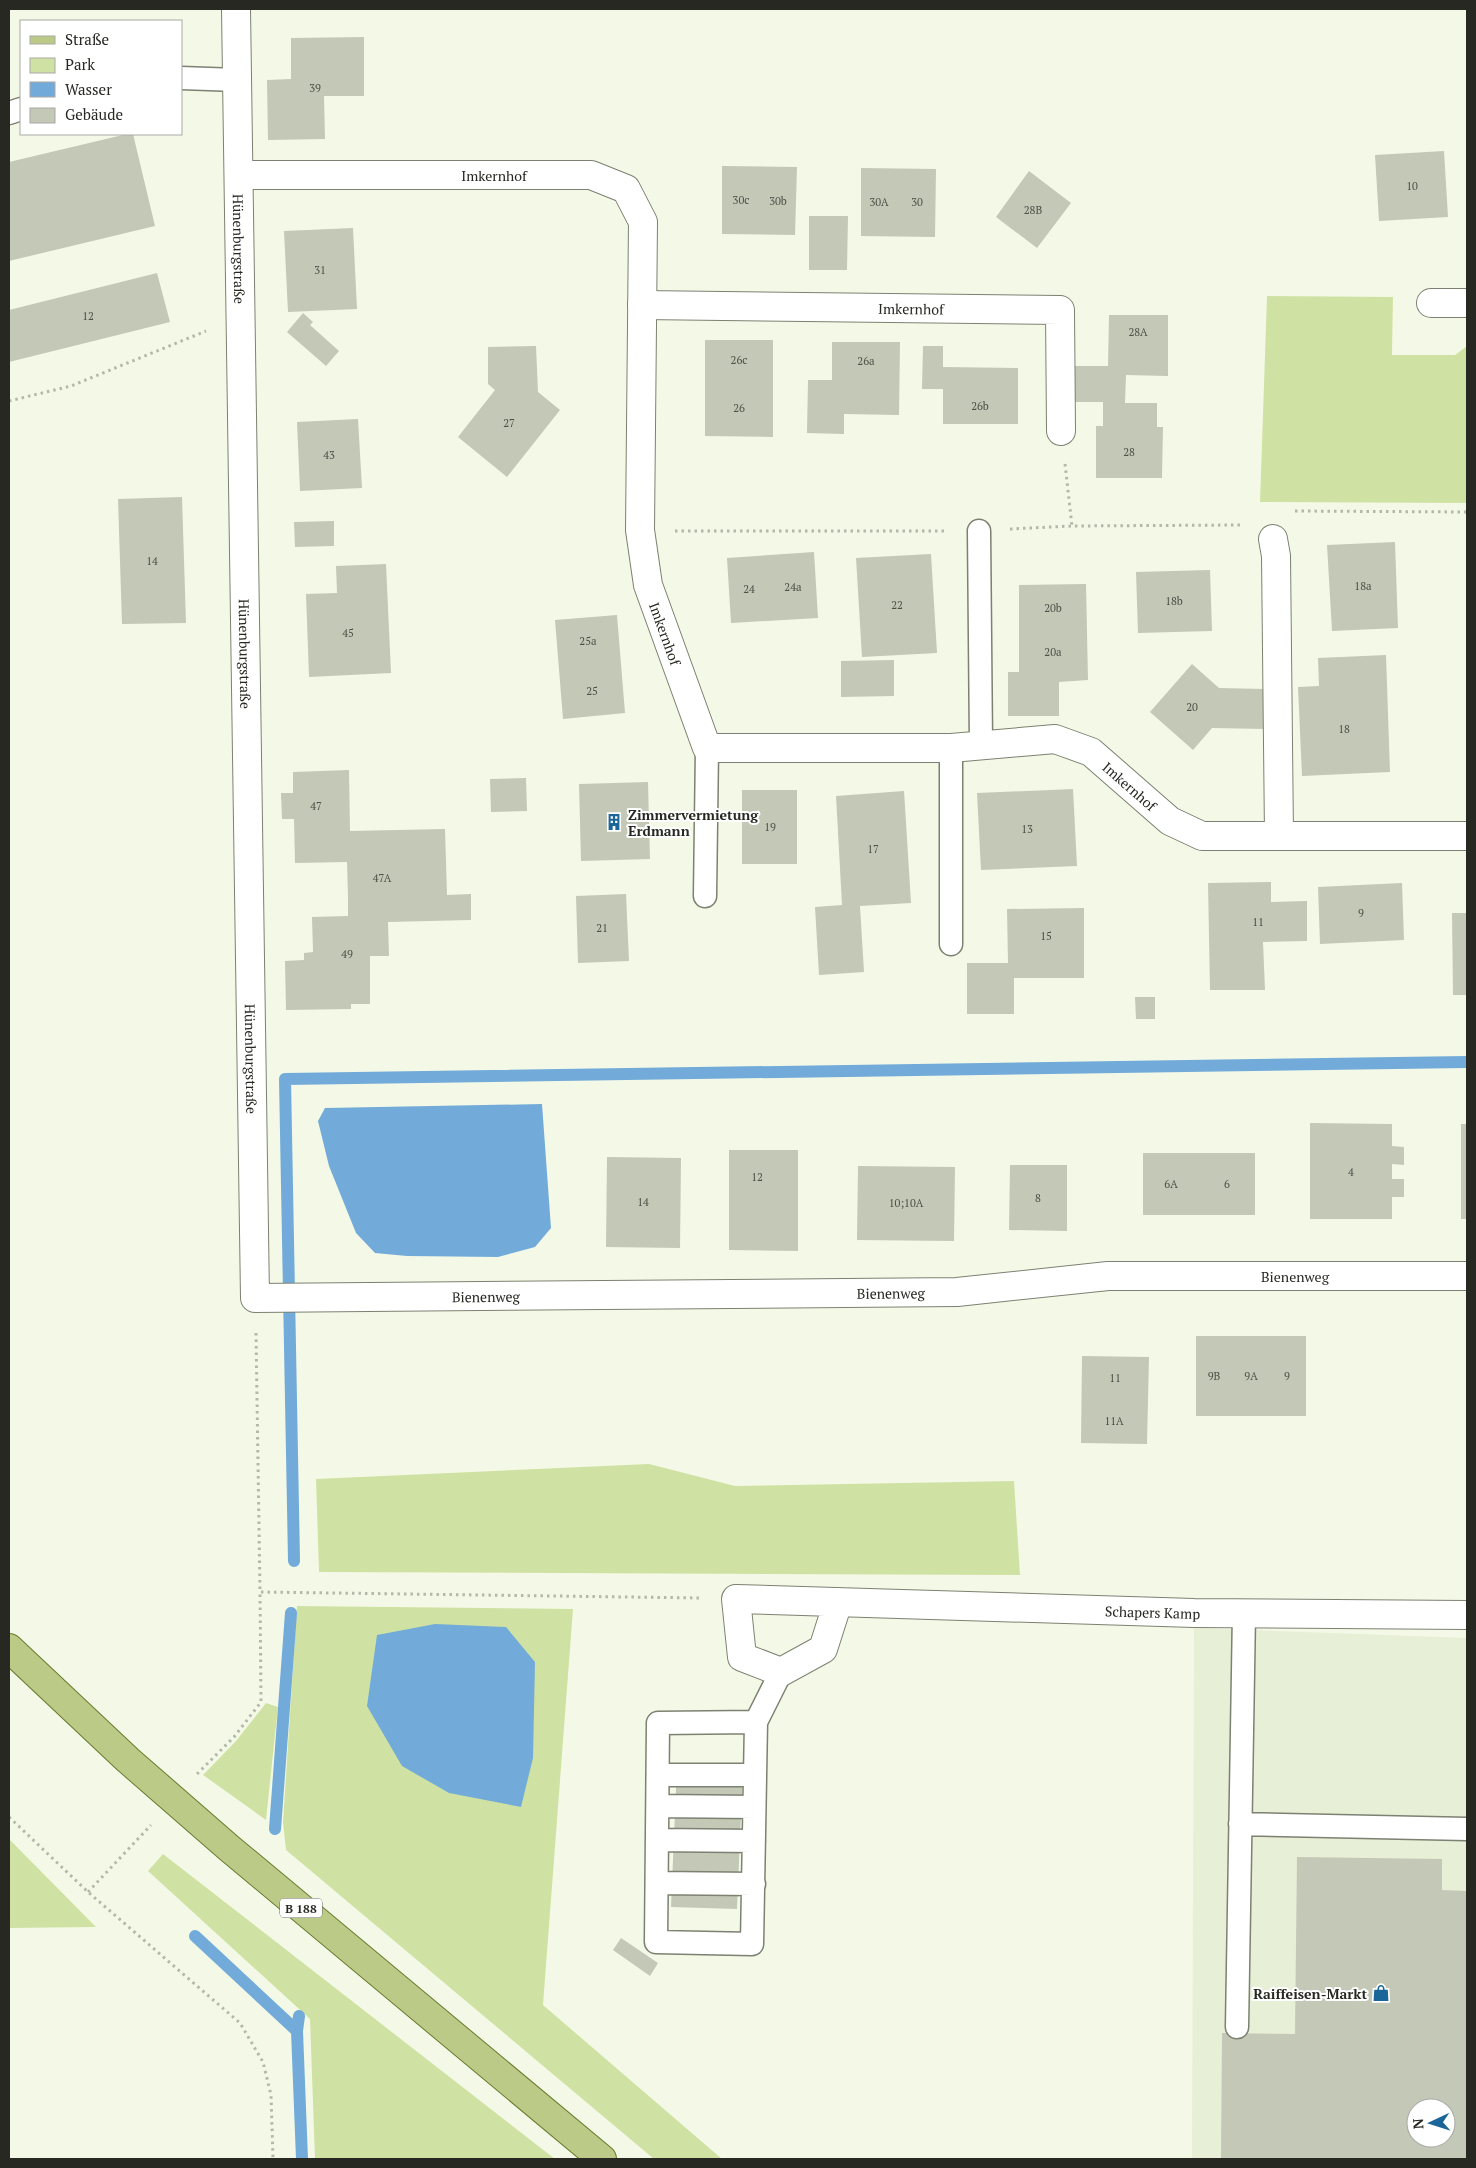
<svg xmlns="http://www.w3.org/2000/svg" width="1476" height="2168" viewBox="0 0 1476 2168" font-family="'PT Serif',serif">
  <rect width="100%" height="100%" fill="#f4f9e7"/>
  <path fill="#e7efd6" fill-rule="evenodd" d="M1194,1628L1467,1638V2159H1192ZM1416,2108H1446V2138H1416Z"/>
  <path fill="#d0e2a3" d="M1267,296L1393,297L1392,355H1455L1467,346V503L1260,502Z
    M649,1464L735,1486L1014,1481L1020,1575L319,1572L316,1479Z
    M297,1606L573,1609L543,2005L722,2159H654L286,1850L283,1822Z
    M266,1703L278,1707L266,1820L203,1775L236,1741Z
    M9,1839L96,1927L9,1928Z
    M163,1854L555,2159H315L310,2019L148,1871Z"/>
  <path fill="#72abd9" d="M542,1104L551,1228L535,1247L498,1257L407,1256L375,1253L356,1233L329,1166L318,1121L325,1108Z
    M435,1624L506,1627L535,1662L533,1758L521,1807L449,1793L402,1766L367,1706L377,1635Z"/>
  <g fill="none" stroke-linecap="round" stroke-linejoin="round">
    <path stroke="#72abd9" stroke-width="12" d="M294,1561L285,1079L1467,1062
      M275,1829L291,1613
      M195,1936L297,2031
      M299,2016L297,2031L302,2159"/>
  </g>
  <path fill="#c3c8b7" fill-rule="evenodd" d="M364,37V96H324L325,139L268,140L267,80L291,79V38Z
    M127,134H133L155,226L9,261V162Z
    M1444,151L1448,217L1379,221L1375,155Z
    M722,166L797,167L795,235L722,234Z
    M861,168L936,169L935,237L861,236Z
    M1029,171L1071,203L1037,248L996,217Z
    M809,216H848L847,270H809Z
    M353,228L357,309L288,312L284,231Z
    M157,273L170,322L9,362V310Z
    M303,313L313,322L310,325L339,351L326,366L287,332Z
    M1109,315H1168V376L1126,375L1125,403H1157V427H1163L1162,478H1096V426H1103V402H1072L1073,366H1108Z
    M705,340H773V437L705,436Z
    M832,342H900L899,415L844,414V434L807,433L808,380H832Z
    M536,346L538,392L560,410L507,477L458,437L495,390L488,384V347Z
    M923,346H943V367L1018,368V424H943V389H922Z
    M358,419L362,488L300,491L297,422Z
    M182,497L186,623L122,624L118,499Z
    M334,521V546L295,547L294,522Z
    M1395,542L1398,628L1332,631L1327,545Z
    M814,552L818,618L731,623L727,558Z
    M931,554L937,653L862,657L856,558Z
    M386,564L391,673L309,677L306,594L337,593L336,566Z
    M1210,570L1212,631L1138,633L1136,572Z
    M1086,584L1088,680L1059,682V716H1008V672H1019V585Z
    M617,615L625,713L563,719L555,620Z
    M1386,655L1390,772L1302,776L1298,687L1319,686L1318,658Z
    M894,660V696L841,697V661Z
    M1192,664L1219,688L1265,689L1266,729L1212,728L1193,750L1150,712Z
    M349,770L350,831L445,829L447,895L471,894V920L388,922L389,956H370V1004H351V1009L286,1010L285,961L304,960V953L313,952L312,917L348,916V897L347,862L295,863L294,819H282L281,793H293V772Z
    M526,778L527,811L491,812L490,779Z
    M648,782L650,859L581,861L579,784Z
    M1073,789L1077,866L981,870L977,793Z
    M742,790H797V864H742Z
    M904,791L911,903L860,906L864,972L819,975L815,907L842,905L836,796Z
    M1271,882V902L1307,901V941L1263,942L1265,990H1210L1208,883Z
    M1402,883L1404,940L1320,944L1318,887Z
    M626,894L629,961L578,963L576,896Z
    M1084,908V978H1014V1014H967V963H1008L1007,909Z
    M1452,913H1467V995H1453Z
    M1135,997H1155V1019H1136Z
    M1310,1123L1392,1124V1146L1404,1147V1165L1392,1164V1179H1404V1197H1392V1219H1310Z
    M1461,1124H1467V1219H1461Z
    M729,1150H798V1251L729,1250Z
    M1143,1153H1255V1215H1143Z
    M607,1157L681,1158L680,1248L606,1247Z
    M1010,1165H1067V1231L1009,1230Z
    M858,1166L955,1167L954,1241L857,1240Z
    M1196,1336H1306V1416H1196Z
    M1082,1356L1149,1357L1147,1444L1081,1443Z
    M677,1765L743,1768L737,1909L671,1907Z
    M1297,1857L1442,1859V1890L1467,1891V2159H1221L1222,2033L1295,2034ZM1416,2108H1446V2138H1416Z
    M621,1938L658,1963L650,1976L613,1950Z"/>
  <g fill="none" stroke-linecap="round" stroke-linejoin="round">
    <g stroke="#7c8171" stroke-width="25">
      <path id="service" d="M181,78L237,80
        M9,113L21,109
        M979,531L981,745
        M951,748V944
        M705,896L707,748
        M756,1722L658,1723L656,1942L752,1944L756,1722L781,1672
        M658,1775H753
        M658,1806L754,1807
        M1240,1824L1467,1829
        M657,1840L754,1841
        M657,1883L754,1884
        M1237,2027L1244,1613"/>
    </g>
    <g stroke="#7c8171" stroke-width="30">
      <g id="minor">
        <path id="s1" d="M236,9L255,1298L957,1292L1108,1276H1467"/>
        <path id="s2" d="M239,175H591L626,189L643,222L640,530L648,585L707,748H951L1055,739L1091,752L1170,821L1202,836H1279"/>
        <path d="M1431,303H1467"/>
        <path id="s3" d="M642,305L1060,310L1061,431"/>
        <path d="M1273,539L1276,556L1279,836H1467"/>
        <path id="s4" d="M838,1602L823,1649L781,1672L742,1657L736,1599L1194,1613L1467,1615"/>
      </g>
    </g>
    <g stroke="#697b2e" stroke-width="30">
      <path id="primary" d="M9,1648L128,1760L229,1848L602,2159"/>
    </g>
    <path stroke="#b3b8a9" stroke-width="3" stroke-dasharray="2.5 4" stroke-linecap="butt" d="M9,401L71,386L206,331
      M1065,464L1072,526
      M1295,511L1467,512
      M1010,529L1072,526L1241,525
      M675,531H946
      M256,1333L260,1592L701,1598
      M197,1774L234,1737L261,1702L260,1592
      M9,1817L88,1892L240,2023L263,2062L271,2095L273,2159
      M88,1892L151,1825"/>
    <use href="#service" stroke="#fff" stroke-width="22"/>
    <use href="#minor" stroke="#fff" stroke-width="28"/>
    <use href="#primary" stroke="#bbca86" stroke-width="28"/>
  </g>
  <defs>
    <g id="building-bare" transform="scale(1.35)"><path d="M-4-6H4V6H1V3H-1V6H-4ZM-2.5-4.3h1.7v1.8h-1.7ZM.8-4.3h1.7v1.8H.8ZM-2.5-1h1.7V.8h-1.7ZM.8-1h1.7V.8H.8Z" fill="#1b6699" stroke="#fff" stroke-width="2.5" paint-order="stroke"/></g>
    <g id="shop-bare" transform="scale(1.35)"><path d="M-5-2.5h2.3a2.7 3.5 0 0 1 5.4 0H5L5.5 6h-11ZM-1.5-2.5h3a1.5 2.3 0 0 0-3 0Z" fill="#1b6699" stroke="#fff" stroke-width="2.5" paint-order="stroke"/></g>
  </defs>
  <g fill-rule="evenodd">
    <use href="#building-bare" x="614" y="822"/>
    <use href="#shop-bare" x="1381" y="1993"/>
  </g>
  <g text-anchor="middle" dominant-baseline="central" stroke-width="4" stroke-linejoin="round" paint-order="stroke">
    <g font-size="11" fill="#4d5046">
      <text x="315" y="88">39</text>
      <text x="1412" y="186">10</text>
      <text x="741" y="200">30c</text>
      <text x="778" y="201">30b</text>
      <text x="879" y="202">30A</text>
      <text x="917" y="202">30</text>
      <text x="1033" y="210">28B</text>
      <text x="320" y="270">31</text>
      <text x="88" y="316">12</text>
      <text x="1138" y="332">28A</text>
      <text x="739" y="360">26c</text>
      <text x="866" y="361">26a</text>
      <text x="980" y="406">26b</text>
      <text x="739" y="408">26</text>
      <text x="509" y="423">27</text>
      <text x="1129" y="452">28</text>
      <text x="329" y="455">43</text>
      <text x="152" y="561">14</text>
      <text x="1363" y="586">18a</text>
      <text x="793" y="587">24a</text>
      <text x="749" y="589">24</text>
      <text x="1174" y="601">18b</text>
      <text x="897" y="605">22</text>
      <text x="1053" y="608">20b</text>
      <text x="348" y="633">45</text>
      <text x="588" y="641">25a</text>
      <text x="1053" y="652">20a</text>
      <text x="592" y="691">25</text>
      <text x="1192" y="707">20</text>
      <text x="1344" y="729">18</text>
      <text x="316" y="806">47</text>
      <text x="770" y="827">19</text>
      <text x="1027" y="829">13</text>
      <text x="873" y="849">17</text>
      <text x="382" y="878">47A</text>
      <text x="1361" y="913">9</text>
      <text x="1258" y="922">11</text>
      <text x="602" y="928">21</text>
      <text x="1046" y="936">15</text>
      <text x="347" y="954">49</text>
      <text x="1351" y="1172">4</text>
      <text x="757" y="1177">12</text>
      <text x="1171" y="1184">6A</text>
      <text x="1227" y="1184">6</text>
      <text x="1038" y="1198">8</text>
      <text x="643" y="1202">14</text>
      <text x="906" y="1203">10;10A</text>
      <text x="1214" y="1376">9B</text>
      <text x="1251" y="1376">9A</text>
      <text x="1287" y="1376">9</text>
      <text x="1115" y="1378">11</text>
      <text x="1114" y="1421">11A</text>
    </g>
    <rect fill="#fff" stroke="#676864" stroke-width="1" x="280" y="1898.5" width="42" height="19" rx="4"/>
    <g font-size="12" font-weight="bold" fill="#262821">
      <text x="301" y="1908">B 188</text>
    </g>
    <g font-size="14" fill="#262821" stroke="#fff">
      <text stroke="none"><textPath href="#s2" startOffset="255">Imkernhof</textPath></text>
      <text stroke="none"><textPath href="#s1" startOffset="240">Hünenburgstraße</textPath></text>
      <text stroke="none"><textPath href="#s3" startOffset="269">Imkernhof</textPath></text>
      <text stroke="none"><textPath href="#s2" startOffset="842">Imkernhof</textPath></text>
      <text stroke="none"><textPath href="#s1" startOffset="645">Hünenburgstraße</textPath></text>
      <text stroke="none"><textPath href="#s2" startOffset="1402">Imkernhof</textPath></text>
      <text stroke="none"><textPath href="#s1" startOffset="1050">Hünenburgstraße</textPath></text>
      <text stroke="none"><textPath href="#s1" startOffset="2330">Bienenweg</textPath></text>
      <text stroke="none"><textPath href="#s1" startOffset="1925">Bienenweg</textPath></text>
      <text stroke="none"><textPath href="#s1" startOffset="1520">Bienenweg</textPath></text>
      <text stroke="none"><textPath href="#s4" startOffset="614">Schapers Kamp</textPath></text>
    </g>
    <g font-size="14" font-weight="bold" fill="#262821" stroke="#fff" text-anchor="start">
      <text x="628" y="814">Zimmervermietung<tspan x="628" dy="16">Erdmann</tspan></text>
      <text x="1367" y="1993" text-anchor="end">Raiffeisen-Markt</text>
    </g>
  </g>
  <rect width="1476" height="2168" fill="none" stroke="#262821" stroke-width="20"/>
  <rect x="20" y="20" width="162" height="115" fill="#ffffff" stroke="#a8a9a6"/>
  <rect x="30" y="36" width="25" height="8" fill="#bbca86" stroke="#a8a9a6"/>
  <text x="65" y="45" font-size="15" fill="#262821">Straße</text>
  <rect x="30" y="58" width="25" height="15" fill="#d0e2a3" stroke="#a8a9a6"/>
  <text x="65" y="70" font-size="15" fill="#262821">Park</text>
  <rect x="30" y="82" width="25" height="15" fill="#72abd9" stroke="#a8a9a6"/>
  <text x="65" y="95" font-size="15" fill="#262821">Wasser</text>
  <rect x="30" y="108" width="25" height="15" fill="#c3c8b7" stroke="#a8a9a6"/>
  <text x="65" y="120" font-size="15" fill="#262821">Gebäude</text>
  <g transform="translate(1431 2123) rotate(266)"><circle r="24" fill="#ffffff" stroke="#a8a9a6"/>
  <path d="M0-4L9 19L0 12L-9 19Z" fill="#1b6699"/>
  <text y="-8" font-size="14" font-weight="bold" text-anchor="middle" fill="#262821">N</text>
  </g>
</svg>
